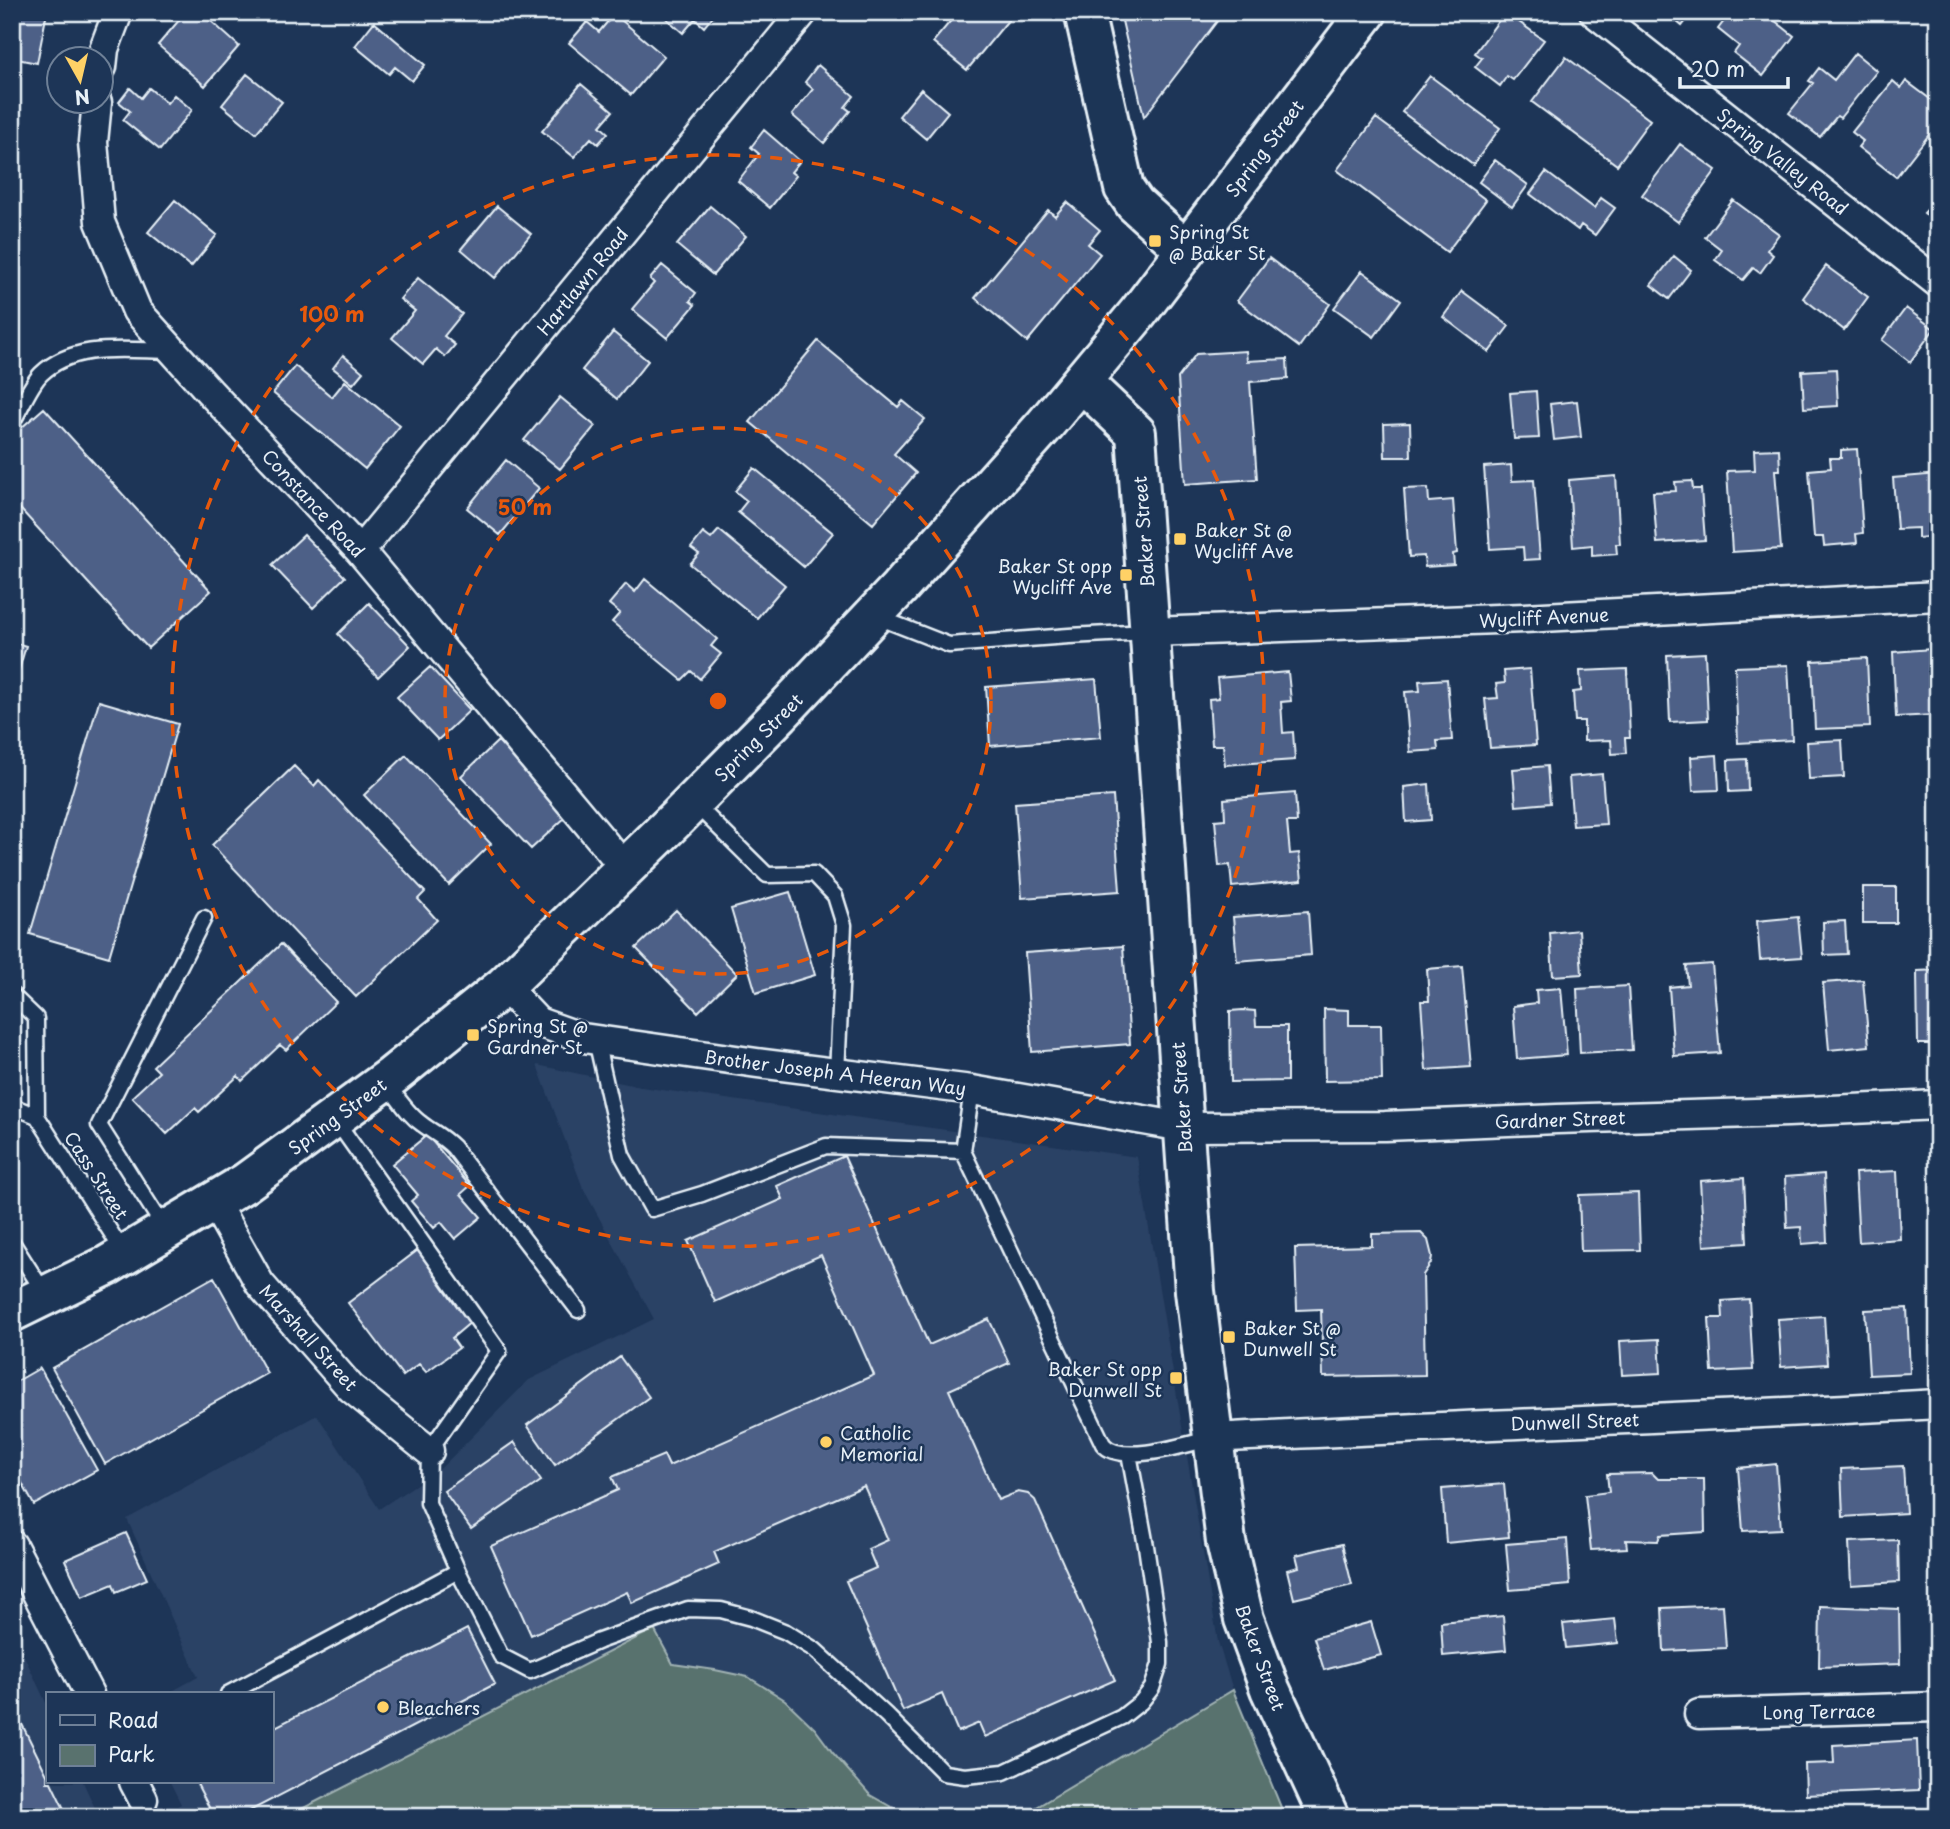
<svg xmlns="http://www.w3.org/2000/svg" width="1950" height="1829" viewBox="0 0 1950 1829" font-family="'Playpen Sans',sans-serif">
  <rect width="100%" height="100%" fill="#1d3557"/>
  <filter id="ink" filterUnits="userSpaceOnUse"><feTurbulence type="fractalNoise" baseFrequency=".0143" numOctaves="2"/><feDisplacementMap in="SourceGraphic" scale="14" xChannelSelector="R" yChannelSelector="G"/><feConvolveMatrix kernelMatrix="1 2 1 2 8 2 1 2 1" color-interpolation-filters="sRGB"/></filter>
  <g filter="url(#ink)">
    <path fill="#2b4265" d="M537,1065L641,1087L1137,1157L1218,1642L1233,1690L1285,1817H159L181,1804L170,1782H271V1694H167L198,1677L127,1519L317,1415L379,1509L441,1468L529,1380L654,1319L583,1188Z
      M12,1630L47,1705V1782H83L99,1817H12Z"/>
    <path fill="#59726e" stroke="#a0b2b3" stroke-width="2" d="M654,1629L673,1664L715,1670L748,1677L785,1700L815,1729L833,1753L870,1795L909,1817H286Z
      M1233,1690L1285,1817H1020Z"/>
    <path fill="#4d6087" stroke="#e8f1f8" stroke-width="2" d="M12,12H47L37,63L12,58Z
      M186,12H201L239,46L205,86L158,45Z
      M659,12H716L704,27L695,19L683,33Z
      M958,12H1015L967,70L933,42Z
      M1120,12H1224L1144,117Z
      M1505,12L1544,40L1513,80L1507,76L1500,86L1475,67L1482,58L1475,53Z
      M1665,12H1693L1682,26Z
      M1731,12H1764L1794,36L1763,76L1734,53L1739,46L1718,29Z
      M614,14L664,56L631,95L569,43L587,22L599,32Z
      M374,22L425,65L412,81L395,67L389,74L355,46Z
      M1855,53L1877,71L1840,118L1837,116L1820,137L1789,113L1813,83L1809,81L1819,68L1834,80Z
      M1566,57L1650,120L1617,165L1532,102Z
      M818,65L854,96L845,107L850,111L824,143L792,115L813,89L805,82Z
      M247,74L282,102L256,133L222,105Z
      M1430,76L1500,128L1473,165L1402,112Z
      M1893,81L1901,88L1906,81L1938,105V123L1896,177L1858,147L1863,141L1852,132Z
      M581,84L613,111L600,126L608,133L598,144L591,138L574,157L542,131Z
      M130,88L141,98L149,88L167,103L174,95L192,110L160,150L123,120L130,111L119,102Z
      M921,89L948,112L926,139L899,116Z
      M1376,118L1486,200L1447,252L1337,170Z
      M764,130L800,161L791,172L796,176L770,208L738,181L759,154L751,147Z
      M12,140L20,142L12,182Z
      M1680,144L1716,170L1678,222L1642,195Z
      M1495,160L1528,185L1512,207L1479,182Z
      M1546,172L1594,208L1601,198L1615,208L1595,235L1581,225L1578,230L1530,194Z
      M1938,198V225L1924,213Z
      M175,200L217,235L191,267L148,232Z
      M1733,200L1779,234L1767,250L1773,255L1760,273L1753,268L1743,280L1715,260L1722,250L1705,237Z
      M1067,202L1100,230L1088,244L1100,254L1027,342L975,298L1048,210L1055,216Z
      M497,206L531,234L495,278L461,249Z
      M710,206L746,236L713,275L677,245Z
      M1674,256L1691,270L1669,299L1651,285Z
      M1269,258L1330,304L1299,347L1237,301Z
      M662,265L696,293L690,301L695,305L667,338L632,309L654,283L650,279Z
      M1826,266L1868,297L1844,330L1803,298Z
      M1362,271L1401,300L1374,337L1334,308Z
      M418,278L462,314L444,336L455,345L445,357L436,349L423,364L392,338L415,311L400,299Z
      M1462,291L1509,326L1489,352L1443,317Z
      M1906,308L1934,329L1910,362L1882,340Z
      M613,332L648,361L617,399L582,370Z
      M818,341L898,407L903,401L925,419L894,454L916,473L873,524L750,422Z
      M1246,351L1247,361L1287,359L1288,379L1250,382L1257,479L1185,484L1178,378L1196,354Z
      M343,355L363,372L353,384L333,368Z
      M295,366L332,397L345,381L400,426L365,469L273,393Z
      M1836,369L1838,406L1804,408L1802,371Z
      M1536,391L1539,438L1514,439L1510,393Z
      M560,397L595,426L560,469L524,440Z
      M1577,401L1581,437L1554,440L1550,404Z
      M44,408L211,591L148,648L12,500V436Z
      M1410,423L1411,457H1385L1384,424Z
      M1779,449L1780,470H1775L1781,549L1732,552L1727,471L1755,470L1754,450Z
      M1857,449L1863,533L1856,534L1857,543L1824,546L1823,537H1814L1809,470L1831,468L1830,458H1841V450Z
      M506,460L539,488L500,535L467,508Z
      M1511,465L1512,481L1534,480L1540,559L1524,560L1523,547L1490,549L1484,467Z
      M754,468L833,533L804,567L738,512L747,501L735,491Z
      M1938,474V536L1918,538V528L1897,529L1893,478Z
      M1616,476L1620,544H1616L1617,554L1592,556V545L1573,547L1569,480Z
      M1692,481L1693,489H1701L1705,540L1657,543L1653,492L1676,491L1675,482Z
      M1428,488L1429,502L1453,500L1457,553L1453,554L1454,565L1425,567L1424,556L1409,557L1404,489Z
      M719,530L785,585L757,618L690,564L699,554L691,548L703,533L711,539Z
      M304,535L345,577L313,608L272,565Z
      M645,579L717,639L711,646L721,654L700,679L691,671L682,680L612,622L620,613L609,604L626,584L635,592Z
      M369,603L410,646L378,677L338,634Z
      M12,642L26,646L12,693Z
      M1931,649L1934,715L1896,717L1893,652Z
      M1705,653L1708,720L1670,722L1667,655Z
      M1867,658L1870,727L1815,729L1812,661Z
      M1788,665L1792,740L1738,743L1735,667Z
      M430,667L470,710L438,740L397,697Z
      M1530,669L1536,745L1490,748L1485,699L1498,698L1496,684L1505,683L1504,671Z
      M1627,669L1630,738H1625L1626,753L1612,754L1611,740L1584,741V721H1575L1573,692L1581,691L1580,671Z
      M1288,672L1291,701L1281,702L1283,733L1293,732L1295,760L1225,765L1223,745H1212L1209,699L1219,698L1217,678Z
      M1096,679L1101,737L990,746L986,687Z
      M1447,679L1452,740L1437,741L1438,750L1410,752L1405,692L1420,691L1419,681Z
      M99,701L178,724L109,957L30,934Z
      M1842,740L1844,777L1809,779L1807,742Z
      M498,741L568,815L531,849L461,776Z
      M406,755L491,844L449,885L364,795Z
      M1717,755L1719,790L1693,791L1691,757Z
      M1747,759L1748,791L1729,792L1728,760Z
      M294,766L314,786L319,780L425,892L418,899L437,920L356,997L212,845Z
      M1547,766L1550,803L1516,806L1513,769Z
      M1602,774L1606,824L1573,826L1569,777Z
      M1429,784L1431,820L1406,822L1404,787Z
      M1295,793L1297,822H1287L1290,854L1299,853L1302,880L1232,887L1230,865L1219,866L1215,820L1225,819L1224,799Z
      M1113,796L1120,891L1022,898L1015,803Z
      M1863,887H1896V923H1863Z
      M790,892L815,975L756,993L731,909Z
      M676,910L737,974L698,1012L636,948Z
      M1308,911L1311,955L1237,961L1233,917Z
      M1798,917L1802,957L1760,960L1757,921Z
      M1845,921L1847,954L1824,955L1823,922Z
      M1579,930L1582,974L1553,976L1550,933Z
      M281,944L336,1002L286,1050L280,1045L242,1081L238,1076L199,1112L195,1108L167,1134L132,1097L159,1072L153,1066Z
      M1123,946L1130,1044L1032,1052L1025,953Z
      M1712,964L1720,1053L1674,1056L1669,987L1688,985L1686,966Z
      M1462,966L1471,1067L1426,1070L1421,1001H1429L1427,969Z
      M1938,970V1044H1918L1917,971Z
      M1863,980L1869,1046L1829,1050L1823,983Z
      M1628,986L1632,1050L1580,1053L1577,989Z
      M1561,988L1567,1055L1517,1059L1513,1006L1537,1003L1536,990Z
      M1324,1009L1349,1010V1025H1381L1382,1080L1325,1081Z
      M1243,1010L1255,1011L1256,1026H1287V1081L1231,1082L1230,1011Z
      M427,1135L470,1186L461,1194L481,1217L455,1239L441,1222L434,1228L411,1201L418,1195L392,1164Z
      M844,1156L929,1345L989,1319L1009,1363L949,1390L998,1500L1018,1492L1028,1494L1035,1500L1115,1680L985,1737L979,1723L958,1732L942,1694L903,1711L846,1581L876,1568L868,1549L888,1540L864,1486L714,1552L719,1564L632,1603L627,1592L531,1635L491,1546L618,1490L612,1477L664,1455L669,1466L874,1375L821,1255L715,1302L688,1241L783,1199L777,1186Z
      M1897,1171L1900,1239L1859,1242L1855,1173Z
      M1824,1174L1827,1242L1802,1244L1801,1227L1787,1228L1785,1177Z
      M1744,1178L1747,1243L1704,1246L1700,1181Z
      M1638,1193L1640,1250L1581,1251L1579,1195Z
      M1421,1233L1428,1240L1432,1256L1431,1263L1423,1275L1425,1375L1323,1377L1321,1309L1297,1310L1295,1248L1372,1246V1234Z
      M418,1250L472,1321L452,1338L459,1348L426,1372L419,1364L403,1376L348,1303Z
      M214,1277L267,1373L105,1464L52,1368Z
      M1749,1299L1753,1370L1712,1372L1709,1318H1723L1722,1301Z
      M1907,1308L1910,1373L1869,1375L1865,1310Z
      M1824,1316L1827,1364L1781,1367L1778,1319Z
      M1659,1339L1661,1373L1622,1375L1620,1341Z
      M620,1357L649,1397L555,1465L527,1425Z
      M40,1368L97,1470L34,1505L12,1465V1384Z
      M514,1442L541,1481L471,1529L444,1491Z
      M1776,1464L1781,1529L1743,1531L1738,1468Z
      M1903,1466L1906,1513L1843,1517L1841,1469Z
      M1652,1473L1658,1479H1704L1705,1532L1660,1535L1658,1541L1626,1540L1627,1548L1591,1550L1585,1495L1609,1492L1607,1474Z
      M1504,1484L1509,1537L1446,1543L1442,1489Z
      M126,1533L147,1579L116,1592L113,1584L82,1597L65,1560Z
      M1567,1539L1570,1585L1510,1590L1506,1544Z
      M1898,1540L1899,1582L1851,1585L1849,1542Z
      M1342,1544L1352,1585L1294,1599L1287,1570L1299,1567L1296,1555Z
      M1723,1605L1726,1648L1664,1651L1662,1608Z
      M1820,1606L1899,1609L1900,1664L1819,1667Z
      M1503,1616L1506,1650L1443,1656L1441,1622Z
      M1615,1619L1618,1643L1566,1648L1563,1624Z
      M1371,1622L1381,1655L1324,1670L1314,1638Z
      M467,1629L495,1684L238,1817H214L196,1782H271V1729Z
      M16,1712L47,1775V1782H51L68,1817H12V1713Z
      M1917,1740L1919,1790L1806,1795L1805,1764L1834,1763L1833,1745Z"/>
    <g fill="none" stroke-linecap="round" stroke-linejoin="round">
      <g stroke="#e8f1f8" stroke-width="19">
        <path id="lane" d="M13,421C21,408 30,385 41,374C75,341 129,351 172,351
          M875,616L949,645L1069,636L1149,632
          M694,803L767,875L814,874L835,896L844,925L837,1073
          M12,995L36,1018L37,1116L124,1253
          M596,1040L622,1155L652,1209L702,1194L826,1146L963,1151
          M385,1082C397,1096 407,1114 422,1124C434,1133 442,1136 453,1147L578,1310
          M972,1090L963,1151L1103,1444C1120,1466 1188,1444 1212,1438
          M12,1106L37,1116
          M334,1118L499,1351L429,1451L428,1503L458,1571L501,1656L530,1671L599,1641L688,1609L721,1610L751,1618L786,1632L815,1650L886,1715L944,1773L965,1776L1004,1772L1122,1717L1141,1702L1152,1688L1160,1664V1642L1146,1546L1129,1454
          M165,1229L99,1125L204,918
          M12,1242L45,1294
          M228,1694L458,1571"/>
      </g>
      <g stroke="#e8f1f8" stroke-width="33">
        <path id="street" d="M1594,12L1938,283
          M102,67L104,49L118,12
          M97,102L93,142L100,222L137,311L209,391L360,551L625,868
          M360,551L803,12
          M1151,632L1524,618L1938,596
          M504,986L538,1022L583,1038L757,1063L972,1090L1183,1127L1385,1126L1557,1119L1788,1112L1938,1105
          M214,1202L260,1284L351,1388L429,1451
          M1213,1438C1454,1425 1696,1418 1938,1404
          M12,1545L89,1694
          M1699,1714L1938,1707
          M134,1782L143,1799"/>
      </g>
      <g stroke="#e8f1f8" stroke-width="44">
        <path id="secondary" d="M1084,12L1124,188L1135,204L1186,250
          M1082,382L1136,433L1195,1291L1226,1542L1244,1619L1270,1689L1329,1817
          M12,1312L108,1265L245,1183L392,1076L504,986L677,818L780,714L899,588L1043,427L1138,313L1367,12"/>
      </g>
      <use href="#lane" stroke="#1d3557" stroke-width="14"/>
      <use href="#street" stroke="#1d3557" stroke-width="28"/>
      <use href="#secondary" stroke="#1d3557" stroke-width="38"/>
    </g>
  </g>
  <g fill="none" stroke="#e8590c" stroke-width="3.5" stroke-dasharray="12 9">
    <circle cx="718" cy="701" r="273"/>
    <circle cx="718" cy="701" r="546"/>
  </g>
  <g fill="#ffd166" stroke="#1d3557" stroke-width="2.5">
    <rect x="1148" y="234" width="14" height="14" rx="3.5"/>
    <rect x="1173" y="532" width="14" height="14" rx="3.5"/>
    <rect x="1119" y="568" width="14" height="14" rx="3.5"/>
    <rect x="466" y="1028" width="14" height="14" rx="3.5"/>
    <rect x="1222" y="1330" width="14" height="14" rx="3.5"/>
    <rect x="1169" y="1371" width="14" height="14" rx="3.5"/>
    <circle cx="826" cy="1442" r="7"/>
    <circle cx="383" cy="1707" r="7"/>
  </g>
  <g text-anchor="middle" dominant-baseline="central" stroke-width="5" stroke-linejoin="round" paint-order="stroke">
    <g font-size="18" fill="#e8f1f8" stroke="#1d3557">
      <text transform="translate(1264 148) rotate(-53)">Spring Street</text>
      <text transform="translate(1783 161) rotate(38)">Spring Valley Road</text>
      <text transform="translate(582 281) rotate(-51)">Hartlawn Road</text>
      <text transform="translate(314 503) rotate(47)">Constance Road</text>
      <text transform="translate(1143 532) rotate(-94)">Baker Street</text>
      <text transform="translate(1544 617) rotate(-3)">Wycliff Avenue</text>
      <text transform="translate(758 737) rotate(-45)">Spring Street</text>
      <text transform="translate(835 1072) rotate(7)">Brother Joseph A Heeran Way</text>
      <text transform="translate(1181 1098) rotate(-94)">Baker Street</text>
      <text transform="translate(337 1116) rotate(-36)">Spring Street</text>
      <text transform="translate(1560 1119) rotate(-2)">Gardner Street</text>
      <text transform="translate(97 1175) rotate(57)">Cass Street</text>
      <text transform="translate(309 1337) rotate(48)">Marshall Street</text>
      <text transform="translate(1575 1421) rotate(-2)">Dunwell Street</text>
      <text transform="translate(1261 1657) rotate(70)">Baker Street</text>
      <text transform="translate(1819 1711) rotate(-1)">Long Terrace</text>
    </g>
    <g font-size="18" fill="#e8f1f8" stroke="#1d3557" text-anchor="start">
      <text x="1169" y="231">Spring St<tspan x="1169" dy="21">@ Baker St</tspan></text>
      <text x="1194" y="529">Baker St @<tspan x="1194" dy="21">Wycliff Ave</tspan></text>
      <text x="1112" y="565" text-anchor="end">Baker St opp<tspan x="1112" dy="21">Wycliff Ave</tspan></text>
      <text x="487" y="1025">Spring St @<tspan x="487" dy="21">Gardner St</tspan></text>
      <text x="1243" y="1327">Baker St @<tspan x="1243" dy="21">Dunwell St</tspan></text>
      <text x="1162" y="1368" text-anchor="end">Baker St opp<tspan x="1162" dy="21">Dunwell St</tspan></text>
      <text x="840" y="1432">Catholic<tspan x="840" dy="21">Memorial</tspan></text>
      <text x="397" y="1707">Bleachers</text>
    </g>
  </g>
  <circle cx="718" cy="701" r="10" fill="#e8590c" stroke="#1d3557" stroke-width="3.5"/>
  <g font-size="21" text-anchor="middle" font-weight="bold" fill="#e8590c" stroke="#1d3557" stroke-width="5" stroke-linejoin="round" paint-order="stroke">
    <text x="332" y="322">100 m</text>
    <text x="525" y="515">50 m</text>
  </g>
  <rect width="1950" height="1829" fill="none" stroke="#1d3557" stroke-width="42"/>
  <rect x="21" y="21" width="1908" height="1787" fill="none" stroke="#e8f1f8" stroke-width="2.5" filter="url(#ink)"/>
  <rect x="46" y="1692" width="228" height="91" fill="#1d3557" stroke="#6e8097" stroke-width="2"/>
  <rect x="60" y="1715" width="35" height="10" fill="#1d3557" stroke="#6e8097" stroke-width="2"/>
  <text x="108" y="1728" font-size="21" fill="#e8f1f8">Road</text>
  <rect x="60" y="1745" width="35" height="21" fill="#59726e" stroke="#6e8097" stroke-width="2"/>
  <text x="108" y="1762" font-size="21" fill="#e8f1f8">Park</text>
  <g transform="translate(80 80) rotate(172)"><circle r="33" fill="#1d3557" stroke="#6e8097" stroke-width="2"/>
  <path d="M0-5L12 26L0 18L-12 26Z" fill="#ffd166"/>
  <text y="-10" font-size="19" font-weight="bold" text-anchor="middle" fill="#e8f1f8">N</text>
  </g>
  <path d="M1680 77v10h108v-10" fill="none" stroke="#e8f1f8" stroke-width="3.5"/>
  <text x="1691" y="77" font-size="21" fill="#e8f1f8" stroke="#1d3557" stroke-width="5" paint-order="stroke">20 m</text>
</svg>
